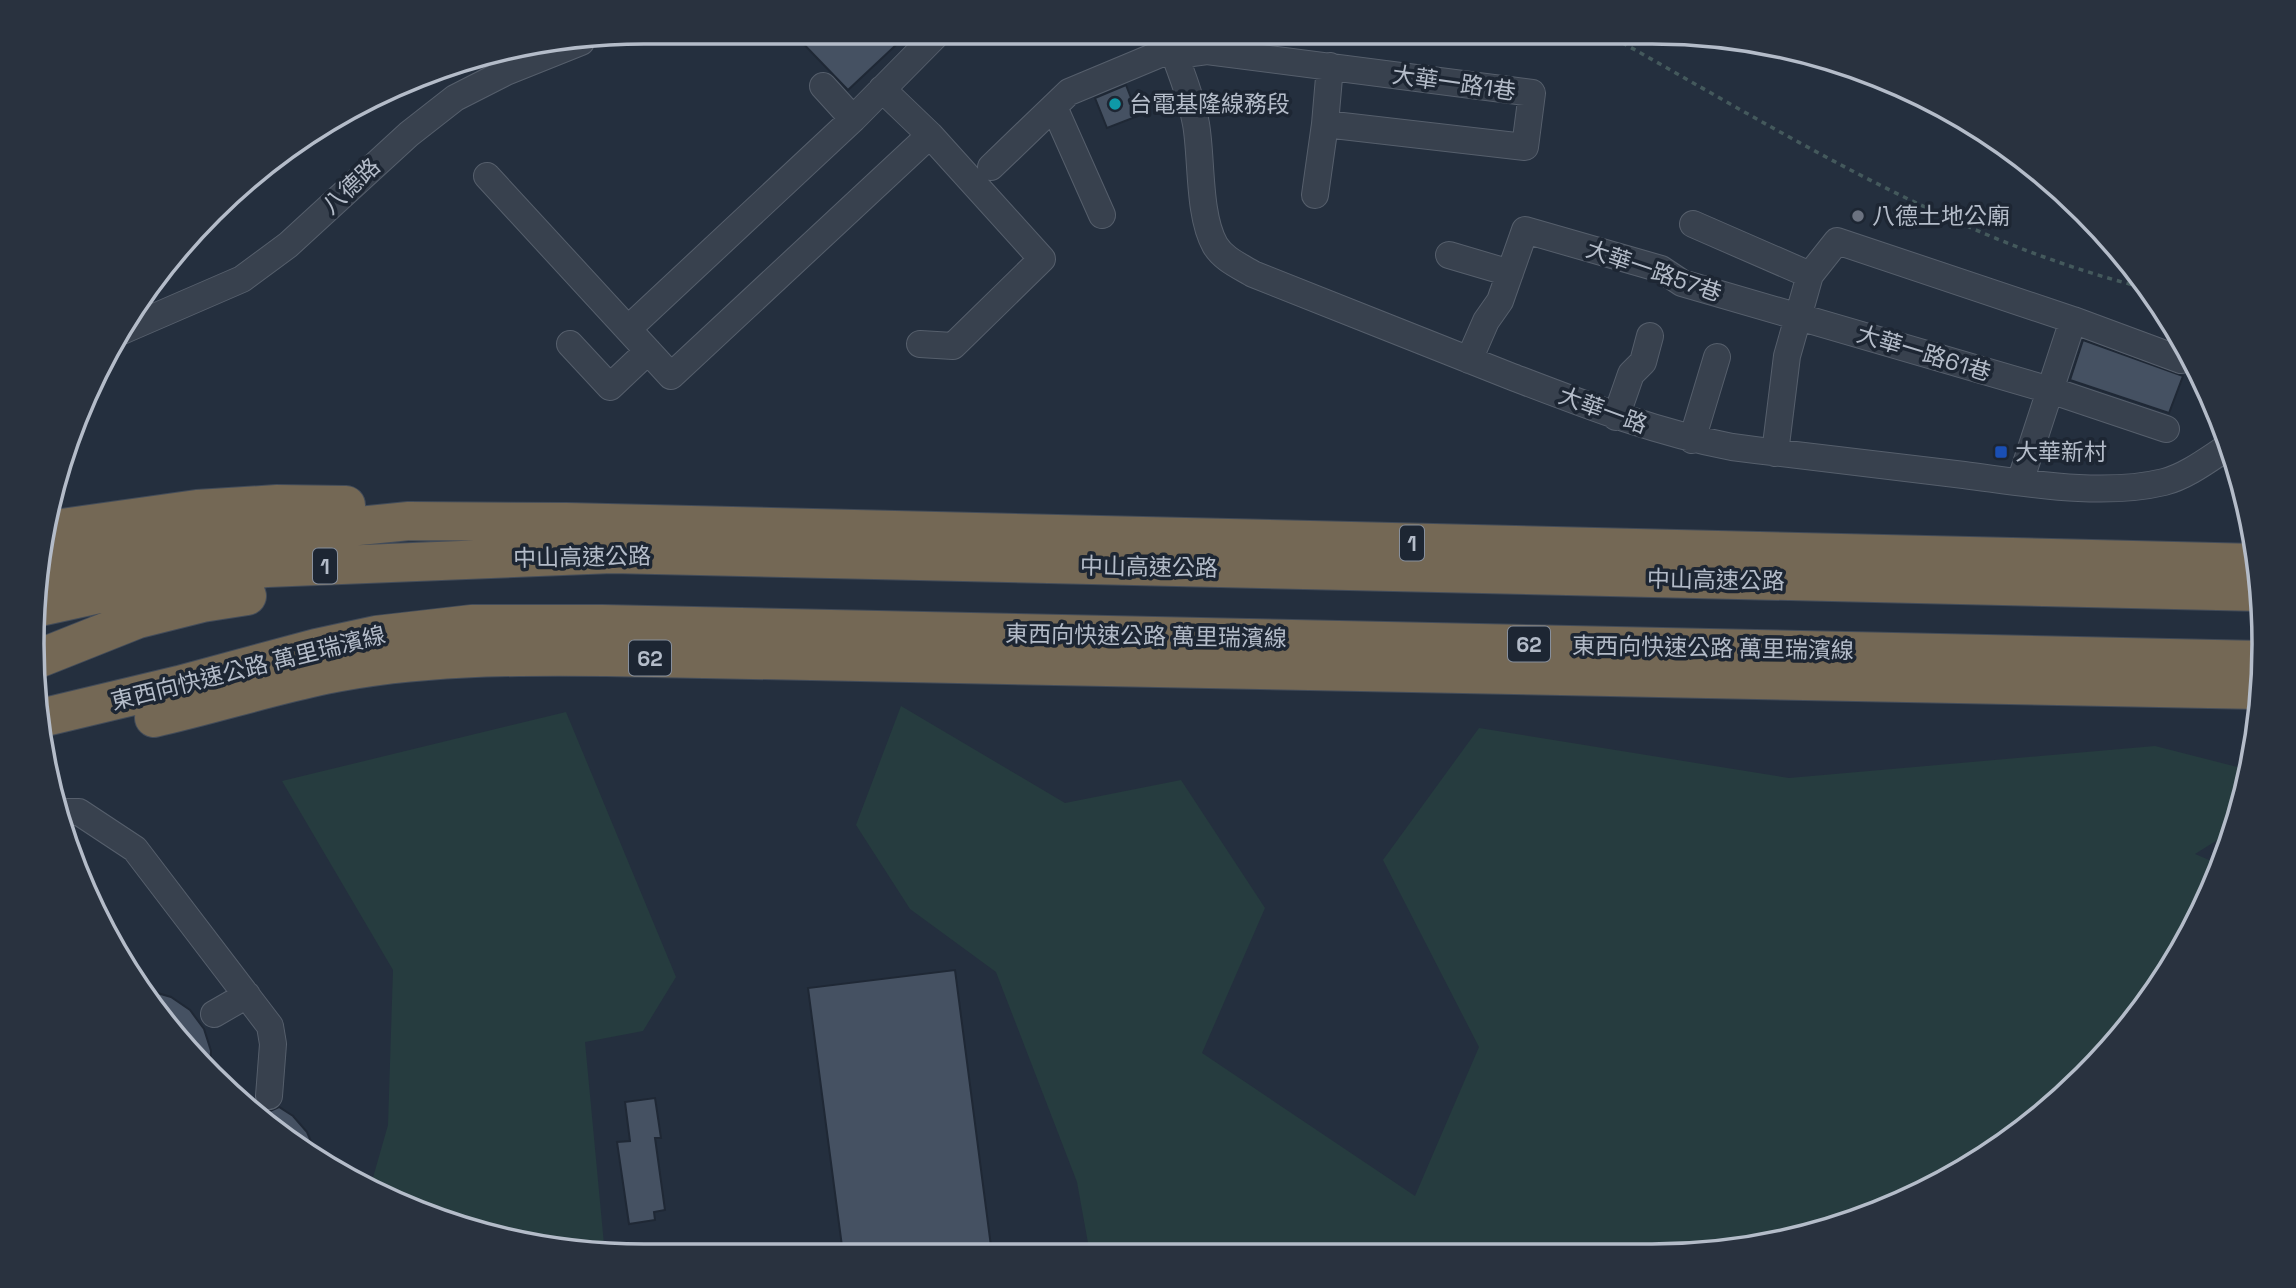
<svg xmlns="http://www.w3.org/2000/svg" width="2296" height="1288" viewBox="0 0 2296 1288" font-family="'Space Grotesk','Noto Sans TC',sans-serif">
  <rect width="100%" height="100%" fill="#242f3e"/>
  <path fill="#263c3f" d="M901,706L1065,803L1181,780L1265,908L1202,1053L1415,1196L1479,1047L1383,860L1479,728L1789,778L2155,746L2249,770L2235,829L2195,854L2221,865L2182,951L2085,1077L1992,1153L1849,1224L1732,1251L1090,1254L1077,1182L996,972L910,909L856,825Z
    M566,712L676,977L643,1031L585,1042L605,1255L485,1236L370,1188L388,1125L393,970L282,781Z"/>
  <path fill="#455162" stroke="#1f2835" stroke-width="2" d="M792,32H883L896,45L848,90Z
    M1126,85L1138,116L1107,128L1095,98Z
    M2083,340L2183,376L2169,413L2070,380Z
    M955,970L992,1254H843L808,988Z
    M147,990L171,997L190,1010L204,1029L211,1051L210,1070L183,1048Z
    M655,1098L661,1138H655L665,1210L654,1212L655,1220L629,1224L617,1142L630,1141L625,1102Z
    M245,1099L254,1100L261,1109L268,1112L279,1107L293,1116L307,1132L318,1158Z"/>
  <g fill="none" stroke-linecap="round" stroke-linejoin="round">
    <g stroke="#565f6c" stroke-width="28">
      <path id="minor" d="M1166,32C1177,62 1190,92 1196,124C1202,158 1198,215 1215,245C1223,259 1240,266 1253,274C1339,308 1424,342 1510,376C1583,404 1654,432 1732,447C1809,457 1886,466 1964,475C2027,483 2102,497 2164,482C2187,476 2209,459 2229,446
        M1177,59L1192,53L1207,51L1532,93L1525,147L1325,124L1315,195
        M823,86L853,119L939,32
        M1054,107L1102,215
        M1325,124L1330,66
        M991,167L1069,92L1172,49
        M487,176L671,376L930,135L882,89
        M1693,224L1810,275
        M1449,255L1510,273
        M628,329L853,119
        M122,331L242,279L288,245L409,134L455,98L506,72L581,42
        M570,344L610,387L648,351
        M920,344L953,346L1042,259L930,135
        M1469,360L1486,321L1500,301L1525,230L1661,269L1682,283L2050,390L2166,429
        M1616,417L1631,374L1643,362L1650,336
        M1692,440L1717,357
        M1775,453L1787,356L1810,275L1837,241L2073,320L2181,360
        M2020,482L2073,320
        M63,812H79L135,849L270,1026L273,1044L269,1096
        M214,1014L247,995"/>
    </g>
    <g stroke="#434c59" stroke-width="40">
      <path id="highway" d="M48,530L197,509L277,504L346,505
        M44,570L67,564L217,540L409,521L567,522L2256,563
        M40,607L145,584L267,568L612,554L2261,592
        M35,660L138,619L202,603L247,596
        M41,718L179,685L316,648L376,635L472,624H603L2261,660
        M154,718C211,705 268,687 325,675C417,656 512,656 606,657L2260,690"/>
    </g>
    <path stroke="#44595c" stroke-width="3.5" stroke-dasharray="5 5" stroke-linecap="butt" d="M1605,33C1779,130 1953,241 2149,289"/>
    <use href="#minor" stroke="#38414e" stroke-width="26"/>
    <use href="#highway" stroke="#746855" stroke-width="38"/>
  </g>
  <circle fill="#0f9aa8" stroke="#1d2633" stroke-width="2.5" cx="1115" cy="104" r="7"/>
  <circle fill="#6b7280" stroke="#1d2633" stroke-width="2.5" cx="1858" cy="216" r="7"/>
  <rect fill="#1a4fb4" stroke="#1d2633" stroke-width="2.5" x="1994" y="445" width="14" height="14" rx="3.5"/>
  <g text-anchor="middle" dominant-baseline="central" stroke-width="7" stroke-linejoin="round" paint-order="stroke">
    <g fill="#1d2633" stroke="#878f9c" stroke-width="2">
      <rect x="1400" y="525.5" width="24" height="35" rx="5"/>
      <rect x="313" y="548.5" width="24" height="35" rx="5"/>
      <rect x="1508" y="626.5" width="42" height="35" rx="5"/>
      <rect x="629" y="640.5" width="42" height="35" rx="5"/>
    </g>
    <g font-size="21" font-weight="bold" fill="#b4bcc9">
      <text x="1412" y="543">1</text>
      <text x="325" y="566">1</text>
      <text x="1529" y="644">62</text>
      <text x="650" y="658">62</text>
    </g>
    <g font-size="23" fill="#b4bcc9" stroke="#1d2633">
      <text transform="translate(1454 83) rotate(8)">大華一路1巷</text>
      <text transform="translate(351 186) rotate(-43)">八德路</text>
      <text transform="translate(1654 271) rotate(19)">大華一路57巷</text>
      <text transform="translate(1924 353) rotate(17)">大華一路61巷</text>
      <text transform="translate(1603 410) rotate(20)">大華一路</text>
      <text transform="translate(582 557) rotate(-1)">中山高速公路</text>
      <text transform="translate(1149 567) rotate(1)">中山高速公路</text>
      <text transform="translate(1716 580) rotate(1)">中山高速公路</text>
      <text transform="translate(1146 636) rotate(1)">東西向快速公路 萬里瑞濱線</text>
      <text transform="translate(1713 648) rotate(1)">東西向快速公路 萬里瑞濱線</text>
      <text transform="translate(248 668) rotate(-14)">東西向快速公路 萬里瑞濱線</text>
    </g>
    <g font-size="23" fill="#b4bcc9" stroke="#1d2633" text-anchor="start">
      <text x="1129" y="104">台電基隆線務段</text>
      <text x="1872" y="216">八德土地公廟</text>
      <text x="2015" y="452">大華新村</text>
    </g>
  </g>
  <path d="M0 0H2296V1288H0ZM644 44H1652A600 600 0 0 1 2252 644V644A600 600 0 0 1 1652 1244H644A600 600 0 0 1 44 644V644A600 600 0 0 1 644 44Z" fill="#29323f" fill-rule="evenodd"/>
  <path fill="none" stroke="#b4bcc9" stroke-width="3.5" d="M644 44H1652A600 600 0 0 1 2252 644V644A600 600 0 0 1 1652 1244H644A600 600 0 0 1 44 644V644A600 600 0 0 1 644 44Z"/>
</svg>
